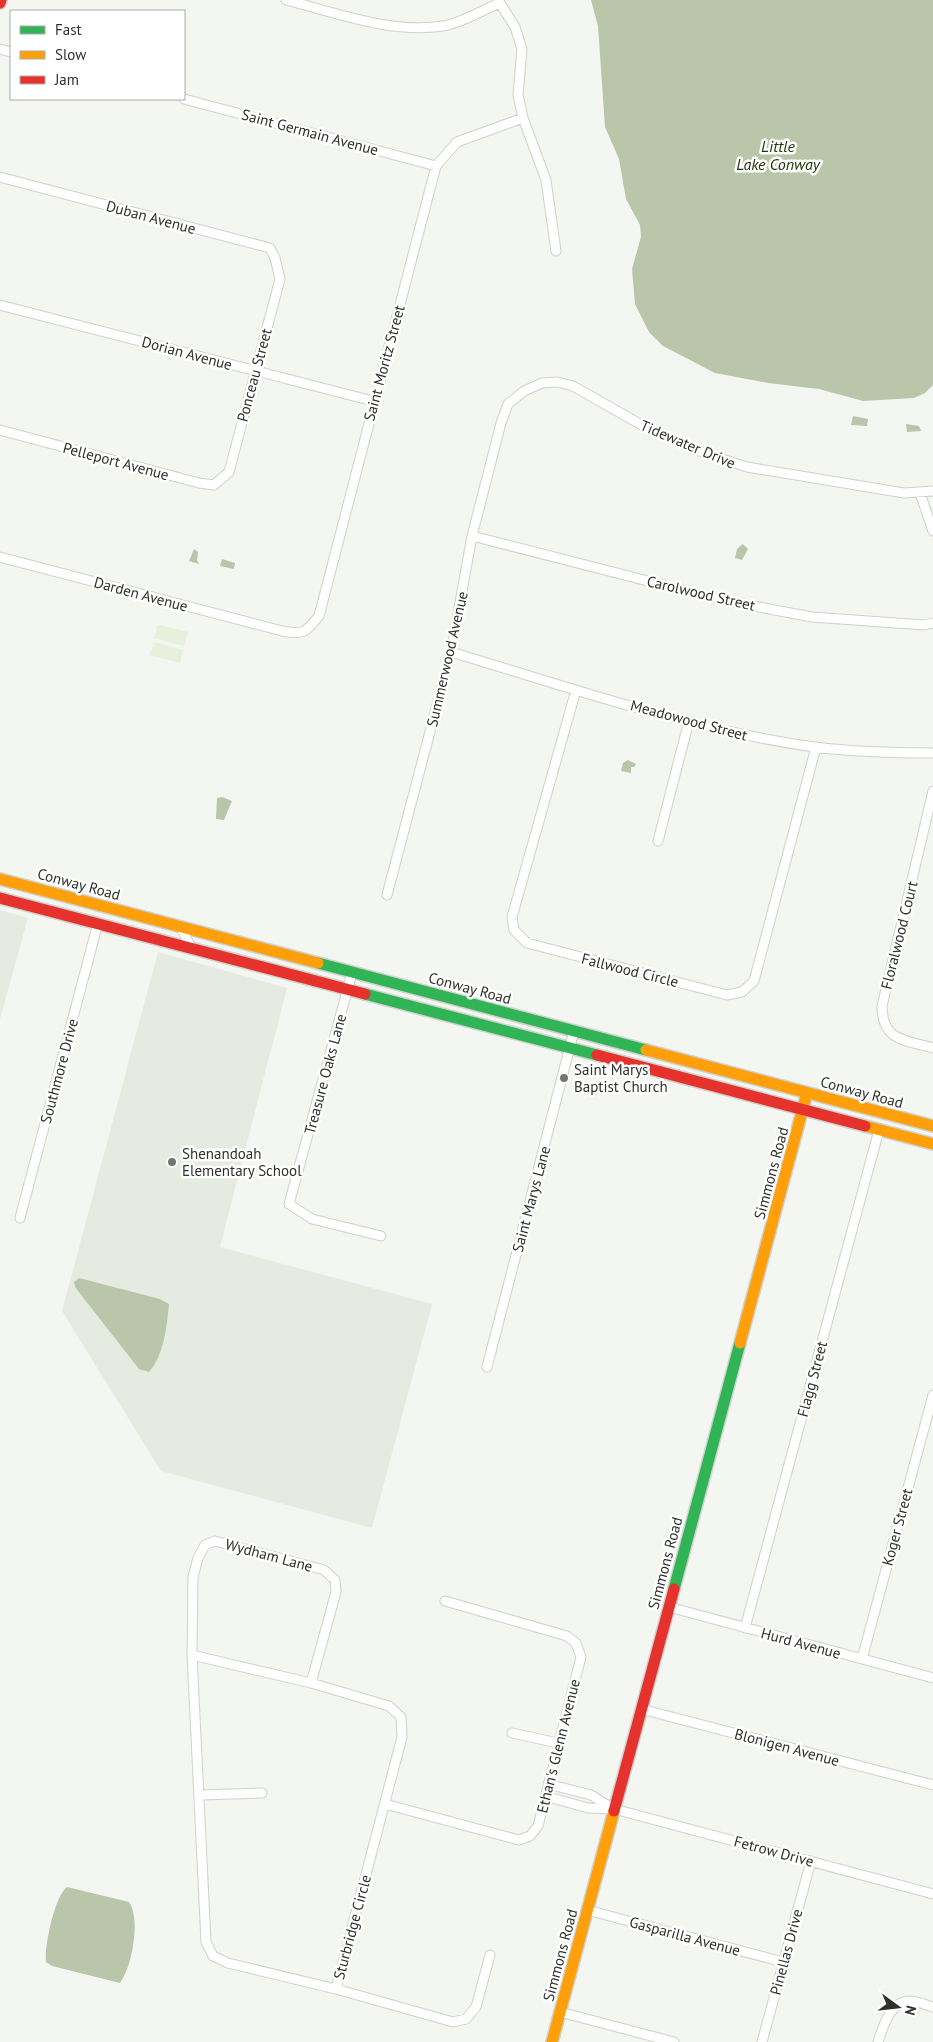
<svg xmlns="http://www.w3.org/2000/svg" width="933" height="2042" viewBox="0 0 933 2042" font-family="'PT Sans',sans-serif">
  <rect width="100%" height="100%" fill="#f4f6f1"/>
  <path fill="#e5ebe0" d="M0,910L28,918L0,1019Z
    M158,952L287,988L220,1247L432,1304L372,1528L161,1471L62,1311Z"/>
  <path fill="#e6f0da" d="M158,625L188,632L184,646L154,638Z
    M154,642L183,650L180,663L150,655Z"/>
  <path fill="#bac6aa" d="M591,0H933V385L925,393L914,398L863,401L819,389L768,383L715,373L663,346L649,332L635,304L632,269L641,237L640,225L626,199L619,159L605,127L598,26Z
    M853,416L868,419L867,426L851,425Z
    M906,424L919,426L921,431L907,432Z
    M743,544L748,549L742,560L735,558L737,549Z
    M194,549L198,552L197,560L199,564L189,561Z
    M222,559L235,563L234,569L220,566Z
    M628,760L636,764L634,767H631V773L621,771L623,763Z
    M222,797L232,801L224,820L216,819L217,798Z
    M79,1278L160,1299L169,1304C167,1325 164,1356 149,1372L139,1369L75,1287L74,1282Z
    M67,1887L129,1902C141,1919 132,1967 120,1983L52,1966L46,1962C44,1947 55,1895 67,1887Z"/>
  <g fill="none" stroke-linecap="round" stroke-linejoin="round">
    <g stroke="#cfd1cd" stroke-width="11">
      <path id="street" d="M286,0C337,13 391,34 443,26C462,23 482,10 500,3
        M498,0L515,27L522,49L518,95L523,118L546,180L556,251
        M0,49L11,52
        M184,99L436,166
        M0,177L270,248L275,258L280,279L229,472L214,485L199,483L0,430
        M0,305L373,401
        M920,493L933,531
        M472,536L722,600L812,617L924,625L933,623
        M0,557L282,631C304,635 305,633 319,616L436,166L457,142L523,118
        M451,652C568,687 695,731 815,747C855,752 894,753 933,753
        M576,690L512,917L514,930L527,943L727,995L742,992L754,981L816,747
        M933,791L882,1006C882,1041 905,1040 933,1048
        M658,841L689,721
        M387,895L451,652L472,536L501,423L508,404L524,391L542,383L557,382L573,386L647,428L706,454L747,467L904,493L933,491
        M181,927L191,948
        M352,973L289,1204L312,1219L381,1236
        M20,1218L98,923
        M487,1367L574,1031
        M669,1607L933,1678
        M745,1628L879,1130
        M192,1655L311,1683L389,1706L401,1717L402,1737L336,1989
        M862,1659L933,1395
        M311,1683L336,1592L335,1580L324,1570L215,1541L205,1545L198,1558L193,1577L192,1655L206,1942L213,1956L228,1963L336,1989L453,2022L466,2019L476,2007L490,1955
        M641,1709L933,1785
        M512,1733L558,1743
        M548,1784L591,1795L612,1808
        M201,1795L262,1793
        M545,1796L588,1808L614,1809L933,1894
        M385,1804L519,1840L530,1836L538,1826L581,1657L576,1643L567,1636L445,1601
        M587,1910L783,1962
        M560,2012L674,2042
        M762,2042L811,1861
        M878,2042C883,2027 890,2001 910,2001C917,2001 926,2005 933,2007"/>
    </g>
    <g stroke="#cfd1cd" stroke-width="14">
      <path id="fast" d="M318,963L646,1050
        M365,994L597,1055
        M674,1589L740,1343"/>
    </g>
    <g stroke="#cfd1cd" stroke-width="14">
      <path id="slow" d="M0,879L318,963
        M646,1050L933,1126
        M865,1126L933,1144
        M740,1343L807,1093
        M552,2042L614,1811"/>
    </g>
    <g stroke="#cfd1cd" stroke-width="14">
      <path id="jam" d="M0,3L1,0
        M0,898L365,994
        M597,1055L865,1126
        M614,1811L674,1589"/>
    </g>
    <use href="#street" stroke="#fdfefd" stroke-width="9"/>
    <use href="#fast" stroke="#30b455" stroke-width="11"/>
    <use href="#slow" stroke="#ff9f0a" stroke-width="11"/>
    <use href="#jam" stroke="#e5322d" stroke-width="11"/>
  </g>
  <g fill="#737571" stroke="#fff" stroke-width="2">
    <circle cx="564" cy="1078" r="5"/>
    <circle cx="172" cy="1162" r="5"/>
  </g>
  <g text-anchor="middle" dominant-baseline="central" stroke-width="5" stroke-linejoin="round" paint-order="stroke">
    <g font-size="15" fill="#2e302c" stroke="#fff">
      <text transform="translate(310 132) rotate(15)">Saint Germain Avenue</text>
      <text transform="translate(151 217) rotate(15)">Duban Avenue</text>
      <text transform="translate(187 353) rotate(15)">Dorian Avenue</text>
      <text transform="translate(384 363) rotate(-75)">Saint Moritz Street</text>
      <text transform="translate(254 375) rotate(-75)">Ponceau Street</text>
      <text transform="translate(688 444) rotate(23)">Tidewater Drive</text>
      <text transform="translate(116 461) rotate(15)">Pelleport Avenue</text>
      <text transform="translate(701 593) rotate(13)">Carolwood Street</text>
      <text transform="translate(141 594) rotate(15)">Darden Avenue</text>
      <text transform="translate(447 659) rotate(-77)">Summerwood Avenue</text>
      <text transform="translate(689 720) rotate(15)">Meadowood Street</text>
      <text transform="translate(79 884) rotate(15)">Conway Road</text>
      <text transform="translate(899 935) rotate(-76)">Floralwood Court</text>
      <text transform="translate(630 970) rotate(14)">Fallwood Circle</text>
      <text transform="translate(470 988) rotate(15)">Conway Road</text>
      <text transform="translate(59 1071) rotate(-75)">Southmore Drive</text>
      <text transform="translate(325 1074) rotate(-75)">Treasure Oaks Lane</text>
      <text transform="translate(862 1092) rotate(15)">Conway Road</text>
      <text transform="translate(771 1173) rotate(-75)">Simmons Road</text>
      <text transform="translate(531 1199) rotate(-75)">Saint Marys Lane</text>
      <text transform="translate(812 1379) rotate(-75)">Flagg Street</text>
      <text transform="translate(897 1527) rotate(-75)">Koger Street</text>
      <text transform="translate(269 1555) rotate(15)">Wydham Lane</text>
      <text transform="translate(665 1563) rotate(-75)">Simmons Road</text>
      <text transform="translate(801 1643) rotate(15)">Hurd Avenue</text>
      <text transform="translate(558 1746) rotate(-76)">Ethan's Glenn Avenue</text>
      <text transform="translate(787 1747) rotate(15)">Blonigen Avenue</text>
      <text transform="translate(774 1851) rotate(15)">Fetrow Drive</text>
      <text transform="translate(352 1927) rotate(-75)">Sturbridge Circle</text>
      <text transform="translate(685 1936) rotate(15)">Gasparilla Avenue</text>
      <text transform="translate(786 1952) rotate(-75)">Pinellas Drive</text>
      <text transform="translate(560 1955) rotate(-75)">Simmons Road</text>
    </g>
    <g font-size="15" fill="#2e302c" stroke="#fff" text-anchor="start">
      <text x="574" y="1069">Saint Marys<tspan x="574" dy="17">Baptist Church</tspan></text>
      <text x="182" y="1153">Shenandoah<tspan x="182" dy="17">Elementary School</tspan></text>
    </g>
    <g font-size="16" font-style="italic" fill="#253509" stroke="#fff">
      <text x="778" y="146">Little<tspan x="778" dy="18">Lake Conway</tspan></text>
    </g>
  </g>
  <rect x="10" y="10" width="175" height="90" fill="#ffffff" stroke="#abacab"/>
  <rect x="20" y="26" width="25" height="8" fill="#30b455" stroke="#abacab"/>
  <text x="55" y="35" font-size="15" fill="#2e302c">Fast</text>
  <rect x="20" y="51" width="25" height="8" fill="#ff9f0a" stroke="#abacab"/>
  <text x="55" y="60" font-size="15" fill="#2e302c">Slow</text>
  <rect x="20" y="76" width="25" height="8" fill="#e5322d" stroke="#abacab"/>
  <text x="55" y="85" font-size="15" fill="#2e302c">Jam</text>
  <g transform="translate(898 2007) rotate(105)" stroke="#ffffff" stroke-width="4" paint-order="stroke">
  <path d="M0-4L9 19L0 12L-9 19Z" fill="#2e302c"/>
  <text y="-8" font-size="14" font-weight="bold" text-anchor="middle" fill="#2e302c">N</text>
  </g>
</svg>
